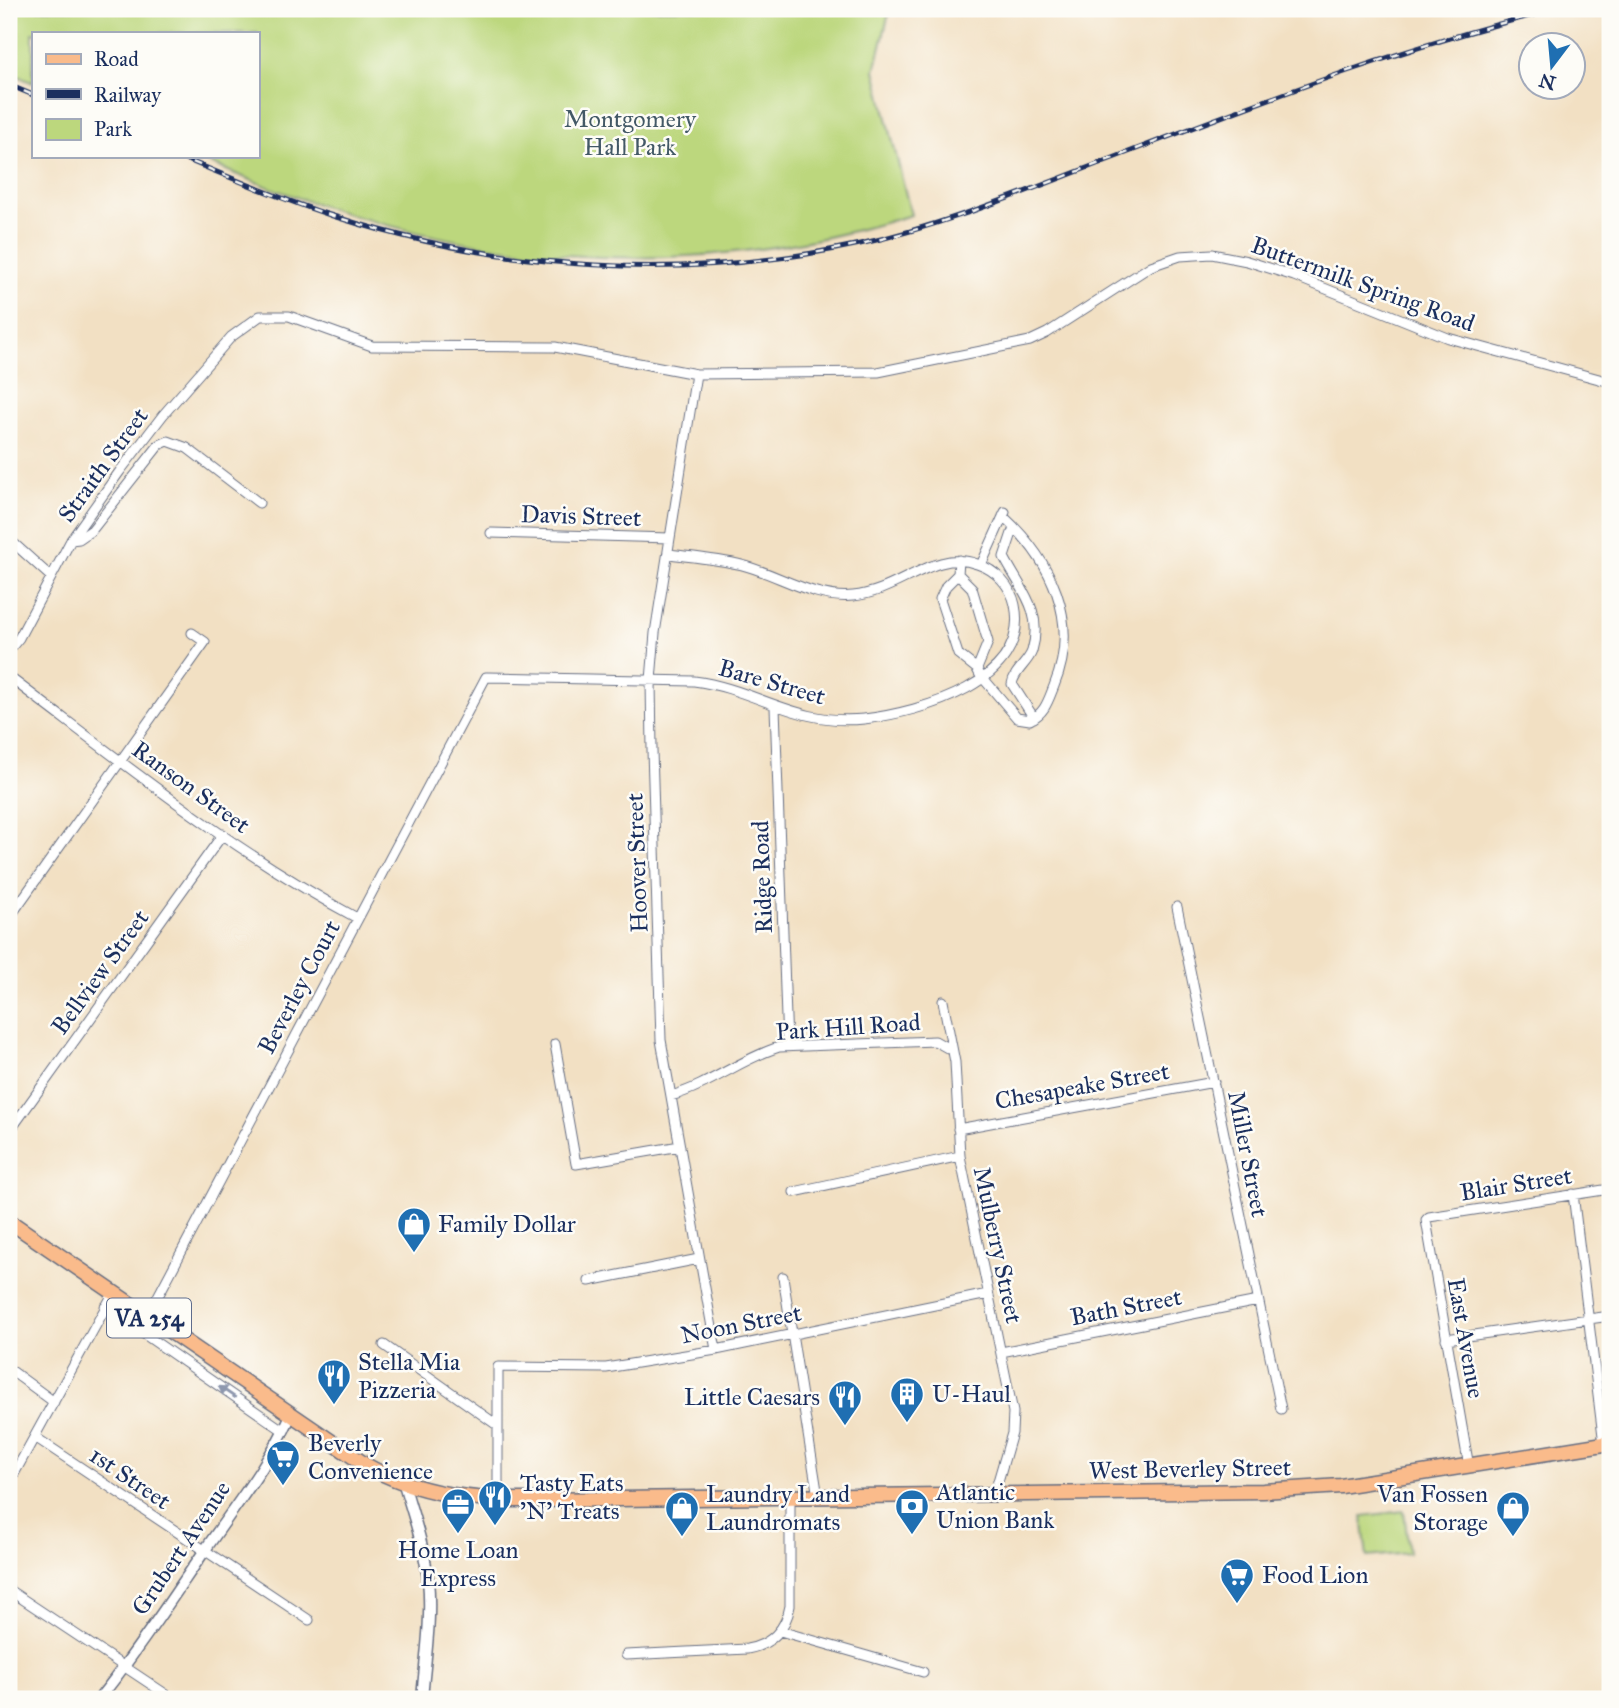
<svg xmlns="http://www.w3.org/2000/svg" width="1619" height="1708" viewBox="0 0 1619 1708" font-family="'IM FELL Great Primer',serif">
  <rect width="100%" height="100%" fill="#fdfcf7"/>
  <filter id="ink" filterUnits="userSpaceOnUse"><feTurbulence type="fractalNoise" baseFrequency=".0143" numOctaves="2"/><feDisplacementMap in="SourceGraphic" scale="14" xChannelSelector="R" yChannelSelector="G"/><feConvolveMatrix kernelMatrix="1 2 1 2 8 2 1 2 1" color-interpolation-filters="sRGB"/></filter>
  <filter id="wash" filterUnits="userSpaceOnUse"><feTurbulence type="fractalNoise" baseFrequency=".00686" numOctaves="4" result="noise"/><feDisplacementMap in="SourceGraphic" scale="28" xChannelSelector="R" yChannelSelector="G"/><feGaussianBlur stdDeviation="1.57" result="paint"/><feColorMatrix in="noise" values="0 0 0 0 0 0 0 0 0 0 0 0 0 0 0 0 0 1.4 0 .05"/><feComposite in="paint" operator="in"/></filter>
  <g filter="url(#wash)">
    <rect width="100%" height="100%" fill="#f2e0c3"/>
    <path fill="#bcd77d" stroke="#6c836e" stroke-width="2" d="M9,9H890L875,70L911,215C665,292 426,261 194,156H257V33H33V83L9,72Z
      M1404,1511L1409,1553L1367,1557L1362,1516Z"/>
  </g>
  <g filter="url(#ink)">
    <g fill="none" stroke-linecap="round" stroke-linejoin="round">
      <g stroke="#666d81" stroke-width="11">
        <path id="minor" d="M696,374L655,633L651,680L652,750L661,1040L716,1350
          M1014,527L1004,557C1020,589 1044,610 1032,651C1028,663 1014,671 1012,684L1034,718
          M491,533L670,538
          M9,539L50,576
          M71,540L79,539L92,530L159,445L168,441L187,448L259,503
          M959,560L958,574L946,586L940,599L958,654L977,669L982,679
          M981,565L1005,512
          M958,574L972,588L988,642L977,669
          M9,650L19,638L71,540L120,471L163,415L231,337L260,316H289L372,346L555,347L696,374L878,372L1030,341L1047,333L1151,266L1180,256L1212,254L1247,261L1294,276L1448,338L1610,382
          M9,677C121,761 233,852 357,918
          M983,678L1017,718L1030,720C1045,713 1048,701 1054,686C1081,621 1051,560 1003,516
          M775,707L787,1046
          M1177,907L1281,1409
          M9,918L205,642L192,633
          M943,1001L955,1062L960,1156L1013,1412L1012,1433L994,1495
          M555,1044L576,1164L680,1146
          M671,1096C710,1085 741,1059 779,1047L935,1041L951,1050
          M958,1129L1214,1082
          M9,1132L223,834
          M794,1192L960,1156
          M1573,1194L1604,1444
          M783,1277L818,1497
          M589,1281L699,1259
          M105,1307L284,1431
          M147,1317L486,677L694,681C756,689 796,726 864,719C921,712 1031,682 1015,605C1011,586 996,570 977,564C935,548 899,592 853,596C815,600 778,574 742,565C718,559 692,557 668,554
          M1446,1339L1610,1316
          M384,1345L497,1425
          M1001,1352L1258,1301
          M9,1369L54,1402
          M35,1437L309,1620
          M1469,1467L1426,1220L1429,1217L1610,1189
          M9,1483L113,1294
          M498,1500V1367L606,1368L716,1350L988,1294
          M9,1590L173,1699
          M780,1631L923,1672
          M626,1655L747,1649C771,1645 786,1629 790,1606V1497"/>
      </g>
      <g stroke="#666d81" stroke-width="13">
        <path id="tertiary" d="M404,1484C413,1515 424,1546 428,1579C432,1619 425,1660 422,1699
          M99,1699C137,1652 170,1601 205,1550C235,1506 269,1464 291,1415"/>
      </g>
      <g stroke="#666d81" stroke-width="17">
        <path id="primary" d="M9,1221L364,1464C419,1496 478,1501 540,1500L1263,1491L1341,1486L1610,1443"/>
      </g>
      <use href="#minor" stroke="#fff" stroke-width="9"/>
      <use href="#tertiary" stroke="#fff" stroke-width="10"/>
      <use href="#primary" stroke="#fabb8b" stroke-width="14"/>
      <g stroke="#1b2f5e" stroke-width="5">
        <path id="rail" d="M9,85L33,95
          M178,156C229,177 280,199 333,216C504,271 685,282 860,244C947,225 1030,189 1113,158C1260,102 1405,45 1558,9"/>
      </g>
      <use href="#rail" stroke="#fdfcf7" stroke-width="2.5" stroke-dasharray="8" stroke-linecap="butt"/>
    </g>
    <defs><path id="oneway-solid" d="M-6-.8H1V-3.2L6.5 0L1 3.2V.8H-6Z" transform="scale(1.75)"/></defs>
    <use fill="#8d97ae" href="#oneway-solid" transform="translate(227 1392) rotate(-146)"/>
  </g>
  <defs>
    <g id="shop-pin" transform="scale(1.75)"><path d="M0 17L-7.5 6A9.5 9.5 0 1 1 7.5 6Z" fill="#1f6fb2" stroke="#fdfcf7"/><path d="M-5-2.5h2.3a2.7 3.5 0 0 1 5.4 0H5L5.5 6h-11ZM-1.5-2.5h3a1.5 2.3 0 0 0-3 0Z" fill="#fff"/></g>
    <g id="restaurant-pin" transform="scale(1.75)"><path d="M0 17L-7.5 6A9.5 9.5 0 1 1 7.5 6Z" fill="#1f6fb2" stroke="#fdfcf7"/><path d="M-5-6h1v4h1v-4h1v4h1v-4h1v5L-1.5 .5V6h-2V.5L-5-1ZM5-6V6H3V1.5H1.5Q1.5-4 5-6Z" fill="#fff"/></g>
    <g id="building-pin" transform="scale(1.75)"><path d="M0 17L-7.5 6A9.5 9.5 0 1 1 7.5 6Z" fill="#1f6fb2" stroke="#fdfcf7"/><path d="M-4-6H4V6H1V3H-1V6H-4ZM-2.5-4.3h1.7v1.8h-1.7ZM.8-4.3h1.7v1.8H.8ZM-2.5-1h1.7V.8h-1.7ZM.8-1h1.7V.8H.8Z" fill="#fff"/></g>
    <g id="supermarket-pin" transform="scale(1.75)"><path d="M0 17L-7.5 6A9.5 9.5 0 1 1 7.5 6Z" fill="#1f6fb2" stroke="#fdfcf7"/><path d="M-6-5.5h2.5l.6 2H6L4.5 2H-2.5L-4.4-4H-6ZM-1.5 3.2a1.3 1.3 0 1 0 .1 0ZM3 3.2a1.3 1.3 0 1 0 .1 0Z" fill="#fff"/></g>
    <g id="office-pin" transform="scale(1.75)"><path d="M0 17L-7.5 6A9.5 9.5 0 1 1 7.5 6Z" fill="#1f6fb2" stroke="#fdfcf7"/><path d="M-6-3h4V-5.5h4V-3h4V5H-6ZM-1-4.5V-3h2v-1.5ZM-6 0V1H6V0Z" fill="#fff"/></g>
    <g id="bank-pin" transform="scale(1.75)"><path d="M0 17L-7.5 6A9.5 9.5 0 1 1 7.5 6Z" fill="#1f6fb2" stroke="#fdfcf7"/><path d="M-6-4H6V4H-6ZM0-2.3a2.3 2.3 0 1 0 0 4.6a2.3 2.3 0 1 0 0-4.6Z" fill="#fff"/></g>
  </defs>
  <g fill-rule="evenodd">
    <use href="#shop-pin" x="414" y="1224"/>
    <use href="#restaurant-pin" x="334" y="1376"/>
    <use href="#building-pin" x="907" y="1394"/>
    <use href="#restaurant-pin" x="845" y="1397"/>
    <use href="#supermarket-pin" x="283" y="1457"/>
    <use href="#restaurant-pin" x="495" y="1497"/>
    <use href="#office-pin" x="458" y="1505"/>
    <use href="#bank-pin" x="912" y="1506"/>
    <use href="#shop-pin" x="682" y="1508"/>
    <use href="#shop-pin" x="1513" y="1508"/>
    <use href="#supermarket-pin" x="1237" y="1575"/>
  </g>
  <g text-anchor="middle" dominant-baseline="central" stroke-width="5" stroke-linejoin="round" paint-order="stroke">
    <rect fill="#fdfcf7" stroke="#5f6c8c" stroke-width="2" x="107" y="1298.5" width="84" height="39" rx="5"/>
    <g font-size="23" font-weight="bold" fill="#1b2f5e">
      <text x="149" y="1318">VA 254</text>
    </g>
    <g font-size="24" fill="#435966" stroke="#fdfcf7">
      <text x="630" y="119">Montgomery<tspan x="630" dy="28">Hall Park</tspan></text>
    </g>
    <g font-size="24" fill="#1b2f5e" stroke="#fdfcf7">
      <text transform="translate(1363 284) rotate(20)">Buttermilk Spring Road</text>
      <text transform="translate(103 465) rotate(-54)">Straith Street</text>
      <text transform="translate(581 516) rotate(2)">Davis Street</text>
      <text transform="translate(772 682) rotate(16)">Bare Street</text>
      <text transform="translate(191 787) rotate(36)">Ranson Street</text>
      <text transform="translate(637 863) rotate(-92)">Hoover Street</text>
      <text transform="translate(762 877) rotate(-92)">Ridge Road</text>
      <text transform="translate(100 972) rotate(-54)">Bellview Street</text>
      <text transform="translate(299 987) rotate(-62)">Beverley Court</text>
      <text transform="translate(848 1027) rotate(-4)">Park Hill Road</text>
      <text transform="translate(1082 1086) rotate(-10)">Chesapeake Street</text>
      <text transform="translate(1248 1154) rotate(79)">Miller Street</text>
      <text transform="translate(1516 1184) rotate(-9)">Blair Street</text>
      <text transform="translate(998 1245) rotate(78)">Mulberry Street</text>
      <text transform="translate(1126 1307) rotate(-11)">Bath Street</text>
      <text transform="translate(741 1324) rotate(-11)">Noon Street</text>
      <text transform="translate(1466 1338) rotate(80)">East Avenue</text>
      <text transform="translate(1190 1469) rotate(-1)">West Beverley Street</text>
      <text transform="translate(130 1478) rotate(34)">1st Street</text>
      <text transform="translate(181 1548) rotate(-56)">Grubert Avenue</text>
    </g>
    <g font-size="24" fill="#1b2f5e" stroke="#fdfcf7" text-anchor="start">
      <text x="438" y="1224">Family Dollar</text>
      <text x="358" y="1362">Stella Mia<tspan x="358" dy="28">Pizzeria</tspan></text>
      <text x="932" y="1394">U-Haul</text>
      <text x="820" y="1397" text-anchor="end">Little Caesars</text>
      <text x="308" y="1443">Beverly<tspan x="308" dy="28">Convenience</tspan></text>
      <text x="520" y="1483">Tasty Eats<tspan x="520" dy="28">'N' Treats</tspan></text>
      <text x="936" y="1492">Atlantic<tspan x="936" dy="28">Union Bank</tspan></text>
      <text x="706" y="1494">Laundry Land<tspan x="706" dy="28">Laundromats</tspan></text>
      <text x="1488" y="1494" text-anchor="end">Van Fossen<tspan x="1488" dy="28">Storage</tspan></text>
      <text x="458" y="1550" text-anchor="middle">Home Loan<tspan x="458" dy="28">Express</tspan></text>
      <text x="1262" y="1575">Food Lion</text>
    </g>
  </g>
  <rect width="1619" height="1708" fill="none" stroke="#fdfcf7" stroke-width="35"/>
  <rect x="32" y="32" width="228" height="126" fill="#fdfcf7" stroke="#a3aaba" stroke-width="2"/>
  <rect x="46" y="54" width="35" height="10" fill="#fabb8b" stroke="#a3aaba" stroke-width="2"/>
  <text x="94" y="66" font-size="21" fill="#1b2f5e">Road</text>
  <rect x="46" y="89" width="35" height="10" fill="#1b2f5e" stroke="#a3aaba" stroke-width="2"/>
  <text x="94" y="102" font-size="21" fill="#1b2f5e">Railway</text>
  <rect x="46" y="119" width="35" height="21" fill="#bcd77d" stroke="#a3aaba" stroke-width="2"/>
  <text x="94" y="136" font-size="21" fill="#1b2f5e">Park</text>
  <g transform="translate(1552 66) rotate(196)"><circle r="33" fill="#fdfcf7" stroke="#a3aaba" stroke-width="2"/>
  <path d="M0-5L12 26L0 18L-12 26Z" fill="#1f6fb2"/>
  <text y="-10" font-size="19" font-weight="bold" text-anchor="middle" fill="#1b2f5e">N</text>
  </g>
</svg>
